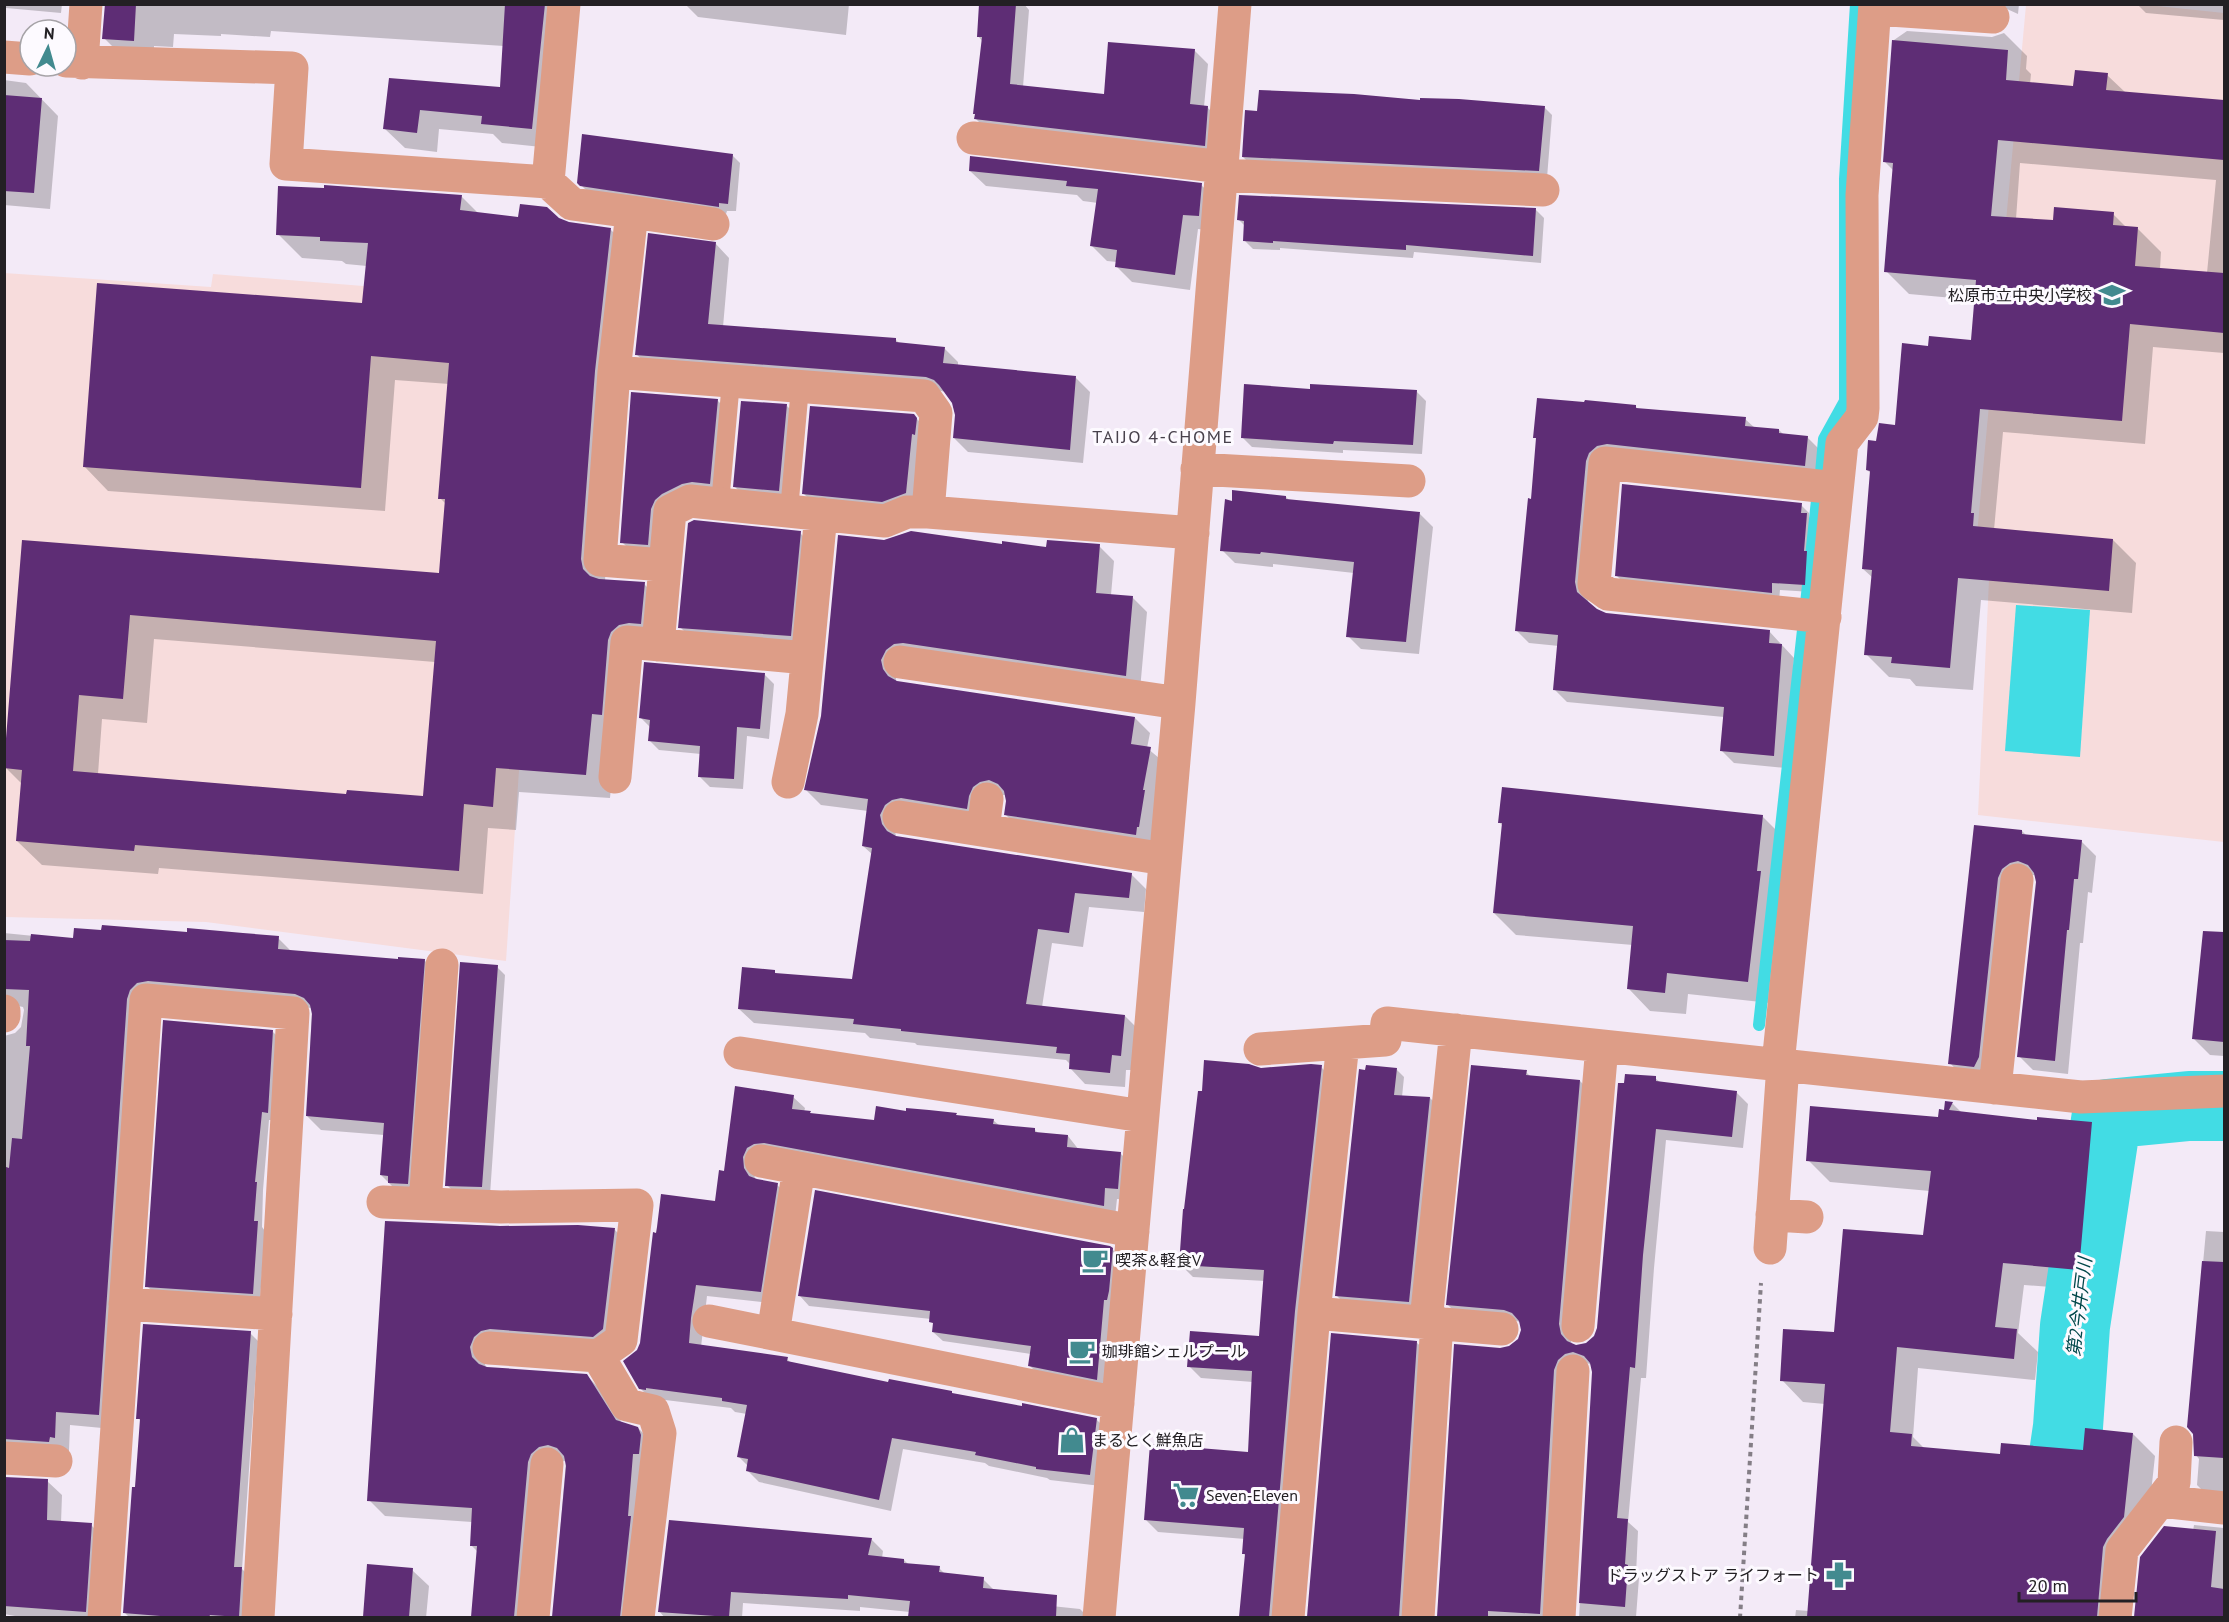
<svg xmlns="http://www.w3.org/2000/svg" width="2229" height="1622" viewBox="0 0 2229 1622" font-family="'PT Sans','Noto Sans JP',sans-serif">
  <rect width="100%" height="100%" fill="#f3eaf7"/>
  <path fill="#f7dcdc" d="M2138,4L2224,13V842L1978,815L1989,580L1973,578L2026,5Z
    M4,273L211,287L213,274L551,301L506,961L206,922L5,917Z"/>
  <path fill="#42dce4" d="M2016,605L2090,610L2080,757L2005,751Z"/>
  <path fill="#0003" fill-rule="evenodd" d="M4,4H62L61,13L6,8Z
    M105,4H570L551,148L502,143L493,134L439,129L437,152L405,148L385,129L391,79L501,89L504,46L271,31L270,37L221,34V36L174,34L173,47L154,46V60L124,58L104,38Z
    M685,4H849L846,35L698,17Z
    M981,4H1024L1029,10L1023,87L1105,96L1194,50L1208,64L1204,107H1207L1221,121L1218,159L989,132L976,119L983,42L978,36Z
    M1939,4H2019L2018,14L2007,9Z
    M2137,4H2224V20L2146,13Z
    M1907,31L1992,37L2004,33L2027,56L2026,69L2031,74L2030,84L2075,88L2107,75L2126,93L2224,102V353L2153,347L2145,444L2003,432L1994,530L2113,540L2136,563L2132,613L1981,600L1973,690L1916,686L1910,679L1889,677L1866,654L1873,578L1863,569L1872,474L1867,470L1877,443L1897,426L1929,347L1972,341L1975,300L1909,294L1886,271L1894,171L1885,162L1894,40ZM2020,163L2216,180L2207,273L2160,269L2161,252L2138,229L2127,228L2113,214L2054,222L2016,219Z
    M4,80L26,83L58,116L50,209L4,205Z
    M1421,101L1544,107L1552,115L1547,178L1251,165L1243,157L1259,112Z
    M732,155L740,163L736,211H727L726,214L590,194L579,183Z
    M970,171L1201,185L1217,200L1214,231L1198,229L1190,290L1132,282L1116,266L1117,262L1107,261L1092,246L1098,203L1083,201L1077,195L986,186Z
    M461,196L479,214L520,219H558L568,224L611,230L635,254L619,396L605,581L644,584L668,608L643,649L616,737L610,798L519,792L516,830L488,828L483,894L159,868L158,874L42,865L17,841L22,784L6,768L24,541L441,574L446,504L440,498L449,384L395,380L385,511L108,491L84,466L364,305L367,266L346,264L342,261L302,258L278,234ZM154,639L435,662L424,798L348,795L98,774L102,719L147,723Z
    M1536,210L1544,218L1541,263L1414,252L1413,258L1280,248V250L1253,249L1245,241L1246,227L1238,219Z
    M715,243L729,258L723,327L895,339L900,344L944,348L958,362V366L1076,378L1090,392L1083,463L968,452L954,438L956,414L953,402L946,392L941,391L651,368L636,354Z
    M1311,390L1416,391L1426,401L1422,454L1343,450V453L1252,447L1242,437Z
    M717,400L725,408L718,492L659,518L656,552L630,550L622,542Z
    M787,406L795,414L787,499L742,494L734,486Z
    M1636,407L1639,410L1745,419L1755,428L1779,430L1784,435L1807,437L1820,450L1817,477L1620,456L1587,596L1589,605L1606,614L1769,631L1794,658L1786,768L1734,763L1722,751L1724,717L1567,702L1554,689L1559,646L1529,643L1517,631L1532,500L1537,440L1535,437Z
    M913,415L922,424L913,501L891,509L811,501L803,493Z
    M1286,497L1289,500L1420,514L1433,527L1419,654L1361,649L1348,636L1354,573L1273,564V567L1235,563L1222,550L1233,503Z
    M1801,505L1809,513V517L1814,523L1811,558L1814,561L1812,592L1780,590L1779,600L1624,583L1616,575Z
    M800,533L808,541L798,643L688,635L680,627Z
    M884,541L1047,549L1099,546L1114,561L1111,595L1132,597L1147,612L1140,690L896,674V682L1135,718L1150,733L1147,748L1165,763L1154,841L1020,829L1005,814L1007,801L1005,795L996,796L983,811L895,830L896,837L1131,874L1146,889L1144,912L1089,907L1083,947L1052,943L1042,1007L1125,1016L1140,1031L1136,1070H1126L1125,1087L1085,1084L1071,1069V1065L1066,1060L917,1045L915,1043L870,1038L865,1033L754,1023L739,1009L774,972L777,974L853,981L873,855L863,846L868,811L821,805L806,790Z
    M764,674L774,684L769,739L747,736L743,789L710,787L700,777L701,754L659,750L649,740L651,728L641,718Z
    M1762,816L1784,838L1779,891L1782,894L1770,1003L1688,994L1686,1014L1650,1011L1629,989L1633,945L1516,935L1494,913L1503,826L1499,822Z
    M1976,827L2022,831L2027,836L2081,841L2096,856L2092,893L2088,892L2083,943H2080L2068,1074L2033,1070L2019,1056L2037,882L2036,876L2034,875L2024,876L1993,1072L1964,1078L1950,1063Z
    M4,933L74,940L188,934L278,938L291,951L399,961L424,960L438,974L421,1198L403,1197L381,1175L384,1135L321,1130L307,1116L312,1008L163,995L113,1429L70,1425L69,1451L4,1460V1036L15,1033L21,1027L24,1010L23,1007L18,1006L4,1013Z
    M497,967L505,975L490,1195L455,1193L447,1185Z
    M2199,978L2224,980V1056L2210,1055L2193,1038Z
    M273,1032L281,1040L276,1120H269L263,1190L262,1227L265,1231L260,1301L155,1294L147,1286Z
    M1321,1067L1333,1079L1282,1618H1241L1246,1556L1243,1553L1245,1539L1158,1532L1146,1520L1250,1454L1253,1382L1201,1378L1189,1366L1260,1337L1265,1281L1193,1277L1181,1265L1261,1069Z
    M1396,1069L1404,1077L1402,1097L1430,1098L1438,1106L1417,1310L1344,1303L1336,1295Z
    M1526,1072L1531,1077L1580,1081L1591,1092L1570,1337L1572,1345L1576,1346L1587,1344L1595,1337L1655,1078L1661,1083L1736,1092L1748,1104L1743,1148L1666,1140L1654,1268L1646,1378H1641L1628,1522L1638,1531L1636,1575L1639,1578L1636,1617L1579,1618L1593,1372L1592,1365L1587,1363L1552,1618H1438L1456,1345L1500,1349L1510,1348L1519,1340L1522,1330L1521,1323L1517,1321L1459,1316L1448,1305Z
    M793,1097L805,1108L804,1112L812,1114L875,1122L907,1112L956,1115L958,1117L993,1120L1000,1126L1034,1129L1039,1134L1068,1136L1079,1150L1120,1153L1132,1165L1129,1200L1117,1199L1115,1217L754,1169L755,1180L777,1185L789,1196L772,1303L707,1296L701,1347L787,1359L792,1364L889,1383L951,1392L954,1395L1096,1419L1108,1431L1101,1486L1050,1480L1047,1478L989,1466L985,1463L903,1449L891,1511L759,1482L747,1470L748,1466L738,1456L747,1414L735,1412L731,1408L657,1399L652,1400L640,1388L638,1351L716,1202L725,1172Z
    M1946,1103L1953,1104L1962,1113L2039,1122L2091,1123L2113,1145L2101,1291L2024,1285L2018,1333L2038,1352L2035,1380L1918,1368L1913,1437L1925,1449L2002,1455L2084,1452L2133,1434L2155,1456L2146,1539L2129,1561L2120,1618H1795L1796,1610L1809,1611L1825,1404L1803,1402L1782,1380L1836,1334L1925,1236L1930,1191L1830,1182L1808,1160L1939,1118L1945,1111Z
    M386,1222L615,1230L630,1246L618,1345L489,1353L485,1364L486,1368L586,1375L602,1391L622,1423L638,1428L654,1444L636,1618H553L566,1461L554,1462L531,1618H472L478,1552L471,1545L472,1522L385,1516L369,1500Z
    M2206,1231L2224,1232V1508L2219,1507L2197,1485L2199,1459L2196,1455L2194,1433L2188,1426Z
    M1112,1249L1122,1259L1106,1389L1039,1375L1029,1365L1031,1354L943,1341L933,1332L934,1325L931,1319L809,1306L800,1296Z
    M250,1333L258,1341L242,1569L250,1577L247,1618H130L125,1613L141,1421L138,1418Z
    M1332,1335L1416,1342L1428,1353L1411,1618H1308Z
    M4,1478L47,1481L62,1495L61,1523L91,1525L105,1539L100,1618H26L4,1614Z
    M2194,1525L2224,1528V1618H2135L2142,1558L2193,1531Z
    M871,1539L883,1551L882,1558L904,1560L909,1565L939,1568L946,1575L983,1579L995,1591L1023,1603L1080,1609L1089,1618H911L910,1612L860,1607V1611L743,1603L742,1618H665L659,1611Z
    M369,1566L412,1570L429,1586L426,1618H365Z"/>
  <g fill="none" stroke-linecap="round" stroke-linejoin="round">
    <path stroke="#42dce4" stroke-width="12" d="M1821,473L1824,439L1845,401V179L1856,4
      M1806,604L1817,500
      M1759,1025L1803,630
      M2081,1111L2107,1114"/>
    <path stroke="#42dce4" stroke-width="70" d="M2040,1618L2068,1427L2075,1326L2107,1114L2189,1106H2224"/>
  </g>
  <path fill="#5e2d75" fill-rule="evenodd" d="M105,4H136L134,41L102,39Z
    M505,4H545L532,129L481,124L482,116L420,110L417,133L383,129L389,78L500,87Z
    M979,4H1016L1010,84L1104,94L1108,42L1195,49L1190,104L1208,106L1205,146L974,119L975,114H973L982,37H977Z
    M1892,40L2008,50L2006,80L2073,86L2075,70L2108,73L2106,90L2224,100V160L1998,140L1991,216L2053,220L2054,207L2114,212L2113,225L2138,227L2135,266L2224,273V333L2130,324L2122,421L1980,409L1971,513H1974L1973,526L2113,539L2109,591L1958,578L1950,668L1891,663L1892,657L1864,655L1872,570L1862,569L1870,471L1866,470L1868,440L1876,441L1879,423L1895,425L1902,343L1928,346L1929,336L1971,340L1976,280L1884,272L1893,163L1883,162Z
    M1259,90L1354,94L1420,100V98L1459,99L1545,106L1539,171L1242,157L1245,110L1257,111Z
    M4,95L42,98L34,193L4,191Z
    M582,134L733,154L728,204L719,203V207L580,186L577,183Z
    M970,156L1202,183L1199,216L1183,215L1175,275L1115,267L1117,250L1090,246L1098,189L1066,186L1067,181L969,171Z
    M324,185L462,195L460,210L518,217L520,204L547,207L559,218L569,222L611,228L595,371L581,559L583,569L590,576L599,579L645,582L641,624L629,623L619,625L611,632L608,640L602,715L592,714L586,775L496,768L493,807L464,804L459,871L135,845L134,851L16,841L22,770L4,768V763L22,540L439,573L445,499H438L449,363L371,356L361,488L83,467L97,283L362,303L368,243L320,241V237L276,235L278,186L324,188ZM130,615L436,641L423,796L347,790L346,794L73,771L79,695L123,699Z
    M1239,195L1536,208L1533,256L1406,245V250L1273,241V243L1243,241L1244,221L1237,220Z
    M648,233L716,242L708,324L896,338V342L945,347L943,363L1076,376L1070,450L953,438L955,415L952,403L939,385L934,380L926,377L635,355Z
    M1244,384L1310,389V384L1417,390L1413,445L1334,441L1333,444L1241,438Z
    M631,392L718,399L710,484L692,482L682,484L662,494L655,500L651,509L648,545L620,543Z
    M1537,398L1584,402L1585,400L1636,405V408L1746,417L1745,426L1779,429V433L1808,436L1805,466L1607,444L1597,446L1589,453L1586,461L1575,582L1577,592L1597,609L1606,613L1770,630L1769,643L1782,644L1774,756L1720,751L1724,707L1553,690L1558,635L1515,631L1528,498L1531,499L1536,438H1533Z
    M741,401L787,404L779,491L733,487Z
    M810,406L914,414L917,418L915,435L912,434L906,493L882,502L802,494Z
    M1622,484L1802,503L1801,513H1807L1804,551H1807L1805,585L1772,583V593L1615,576Z
    M1232,490L1286,496V499L1420,512L1406,642L1346,637L1354,562L1261,552L1260,554L1220,551L1225,499L1232,501Z
    M694,520L801,531L791,636L678,628L688,523Z
    M911,531L1002,544V541L1046,547L1047,540L1100,544L1096,593L1133,596L1126,676L903,643L894,644L886,650L881,660L883,669L888,676L897,681L1135,717L1131,744L1151,747L1143,790H1145L1139,827H1137L1136,835L1004,815L1006,801L1004,791L998,784L989,780L980,782L973,787L969,796L967,809L901,798L892,800L885,805L880,815L882,824L887,831L896,836L1132,873L1129,898L1075,893L1069,933L1038,929L1026,1004L1125,1015L1121,1056L1112,1055L1110,1073L1069,1069L1070,1054L1056,1053L1057,1047L901,1031V1029L853,1024L854,1019L738,1009L742,967L775,970V973L852,979L872,848L862,846L868,799L804,790L821,716L838,535L884,540Z
    M644,662L765,673L760,729L737,727L734,779L698,777L700,746L648,741L650,720L639,718Z
    M1502,787L1763,815L1757,871H1761L1748,982L1667,973L1665,993L1627,989L1633,926L1493,913L1502,823H1498Z
    M1974,825L2022,830V834L2082,840L2078,879H2074L2069,930H2067L2055,1061L2017,1057L2036,882L2034,873L2028,865L2018,861L2010,863L2002,869L1998,878L1979,1057L1974,1067L1948,1064Z
    M102,925L187,932V928L243,933L279,936L278,949L398,959V957L425,959L408,1184L388,1183V1176L380,1175L384,1123L306,1116L312,1014L310,1005L304,998L295,994L148,981L137,983L130,990L127,999L99,1415L56,1412L55,1438L50,1437L49,1442L4,1439V1187L6,1167L9,1168L12,1138L22,1139L30,1046H26L29,990L4,989V940L30,941L31,934L73,938L74,928L101,930Z
    M2203,931L2224,932V1042L2192,1039Z
    M460,962L498,965L482,1187L445,1186Z
    M163,1020L273,1030L268,1113L262,1112L255,1182H257L254,1221H258L253,1294L145,1287Z
    M1204,1060L1249,1064L1261,1068L1311,1064L1322,1065L1295,1311L1269,1617H1239L1245,1554H1242L1244,1528L1144,1520L1150,1444L1248,1452L1252,1371L1187,1367L1190,1331L1259,1336L1264,1270L1179,1265L1183,1209H1184L1198,1091H1202Z
    M1366,1065L1397,1068L1394,1095L1430,1097L1409,1302L1335,1296L1359,1069L1365,1070Z
    M1471,1065L1527,1070L1526,1075L1580,1080L1559,1324L1561,1334L1567,1341L1576,1345L1586,1343L1594,1336L1597,1328L1618,1083H1624L1625,1074L1656,1076V1081L1737,1091L1732,1137L1656,1129L1643,1255L1635,1368L1630,1367L1617,1518L1628,1519L1625,1564L1628,1565L1625,1607L1579,1603L1592,1372L1590,1363L1584,1356L1573,1352L1565,1354L1558,1360L1554,1370L1540,1614L1488,1611V1617H1437L1454,1344L1500,1348L1509,1346L1518,1339L1521,1330L1519,1321L1512,1313L1504,1310L1446,1305Z
    M735,1086L794,1095L792,1109L811,1111L810,1113L874,1120L876,1106L906,1111V1108L929,1110L957,1113L956,1115L994,1119L993,1124L1035,1128V1132L1068,1135L1067,1147L1121,1152L1118,1189L1105,1188L1104,1206L764,1143L754,1144L747,1148L743,1157L744,1168L749,1176L757,1179L778,1183L761,1292L696,1285L691,1318L689,1343L788,1357L787,1361L888,1382L889,1379L952,1391V1393L1022,1406V1403L1097,1418L1090,1475L1036,1469V1467L975,1455L976,1452L892,1438L879,1500L746,1471L748,1459L737,1457L747,1405L722,1401V1398L646,1388V1390L639,1389L623,1361L637,1350L640,1343L653,1232L656,1233L657,1227L661,1194L715,1201L719,1170L724,1171Z
    M1945,1101L1953,1102L1949,1110L2037,1120V1117L2092,1122L2079,1270L2003,1263L1995,1327L2017,1329L2014,1359L1897,1347L1890,1432L1912,1434L1911,1446L2000,1454L2001,1443L2083,1450L2085,1428L2133,1433L2124,1517L2107,1539L2103,1547L2097,1617H1807L1825,1384L1780,1381L1783,1329L1834,1332L1843,1229L1923,1235L1931,1171L1806,1161L1810,1106L1938,1117L1939,1109L1944,1110Z
    M815,1190L1110,1246L1113,1248L1109,1291L1107,1300H1104L1097,1380L1028,1366L1031,1346L932,1332L933,1323L929,1322L930,1311L798,1296Z
    M385,1221L500,1226L578,1225L615,1228L603,1329L593,1337L490,1329L481,1331L474,1337L470,1347L472,1357L479,1364L487,1367L587,1374L616,1420L638,1427L641,1435L639,1454H633L628,1516H631L620,1617H552L566,1466L564,1456L557,1448L548,1445L539,1447L531,1454L528,1462L514,1617H471L477,1546H470L472,1508L367,1501Z
    M2202,1261L2224,1262V1458L2194,1456L2193,1434L2187,1427Z
    M143,1324L251,1331L234,1567H242L239,1617L210,1615L209,1617L180,1616V1617H173L123,1613L132,1487H135L140,1419H136Z
    M1331,1333L1417,1341L1399,1617H1307Z
    M4,1477L48,1479L47,1520L92,1523L86,1612L4,1606Z
    M669,1520L872,1538L868,1555L904,1559V1563L940,1566L939,1572L984,1577L983,1588L1057,1595L1056,1617H908L910,1601L848,1595V1599L731,1592L729,1617L658,1612Z
    M2164,1526L2216,1531L2211,1587L2224,1589V1617H2134L2140,1557Z
    M367,1564L413,1568L409,1617H363Z"/>
  <g fill="none" stroke-linecap="round" stroke-linejoin="round">
    <path stroke="#847e86" stroke-width="4" stroke-dasharray="4.5 4.5" stroke-linecap="butt" d="M1740,1618L1761,1283"/>
    <path stroke="#dd9d87" stroke-width="18" d="M720,504L731,381
      M789,511L800,387"/>
    <path stroke="#dd9d87" stroke-width="33" d="M564,4L548,182L572,204L632,212L614,372L600,560L664,565
      M1875,9L1993,17
      M4,57L30,59
      M66,61L292,68L286,164L548,182
      M82,63L86,4
      M973,138L1223,167
      M1221,175L1543,190
      M632,212L713,224
      M614,372L924,396L936,413L928,512L1193,533
      M1197,469L1409,481
      M1825,617L1608,594L1594,584L1605,463L1837,488
      M658,645L670,511L690,501L885,521L907,512H928
      M900,662L1179,703
      M615,777L627,642L807,658
      M788,782L802,714L821,514
      M899,817L1165,859
      M983,830L987,799
      M4,1011V1016
      M1260,1049L1385,1040L1387,1023L2081,1097L2224,1091
      M740,1053L1142,1116
      M1778,1064L1842,443L1862,417L1863,408L1862,195L1875,4
      M1995,1088L2017,880
      M761,1161L1133,1231
      M383,1202L501,1207L637,1205L621,1340L598,1356L489,1348
      M425,1204L442,965
      M1772,1215L1807,1217
      M1770,1248L1783,1065
      M125,1304L276,1314
      M1314,1313L1502,1329
      M709,1321L1118,1403
      M1426,1321L1456,1030
      M1578,1326L1602,1046
      M773,1334L799,1168
      M598,1356L627,1405L653,1411L660,1433L638,1618
      M4,1458L56,1461
      M2161,1501L2224,1508
      M104,1618L146,1000L293,1013L258,1618
      M533,1618L547,1464
      M1099,1618L1179,703L1235,4
      M1288,1618L1314,1313L1343,1043
      M1418,1618L1437,1322
      M1559,1618L1573,1371
      M2115,1618L2122,1550L2174,1483L2176,1442"/>
  </g>
  <defs>
    <g id="school-bare" transform="scale(2.07)"><path d="M0-5L7-2L0 1L-7-2ZM-4 1L0 2.5L4 1V4Q0 6-4 4Z" fill="#428a8f" stroke="#fdfaff" stroke-width="2.5" paint-order="stroke"/></g>
    <g id="cafe-bare" transform="scale(2.07)"><path d="M-5.5-4.5H6V0H3Q3 3.5 0 3.5H-2.5Q-5.5 3.5-5.5 0ZM3-3.2v2h1.7v-2ZM-6 4.5H4V6H-6Z" fill="#428a8f" stroke="#fdfaff" stroke-width="2.5" paint-order="stroke"/></g>
    <g id="shop-bare" transform="scale(2.07)"><path d="M-5-2.5h2.3a2.7 3.5 0 0 1 5.4 0H5L5.5 6h-11ZM-1.5-2.5h3a1.5 2.3 0 0 0-3 0Z" fill="#428a8f" stroke="#fdfaff" stroke-width="2.5" paint-order="stroke"/></g>
    <g id="supermarket-bare" transform="scale(2.07)"><path d="M-6-5.5h2.5l.6 2H6L4.5 2H-2.5L-4.4-4H-6ZM-1.5 3.2a1.3 1.3 0 1 0 .1 0ZM3 3.2a1.3 1.3 0 1 0 .1 0Z" fill="#428a8f" stroke="#fdfaff" stroke-width="2.5" paint-order="stroke"/></g>
    <g id="pharmacy-bare" transform="scale(2.07)"><path d="M-2-6h4v4h4v4h-4v4h-4v-4h-4v-4h4Z" fill="#428a8f" stroke="#fdfaff" stroke-width="2.5" paint-order="stroke"/></g>
  </defs>
  <g fill-rule="evenodd">
    <use href="#school-bare" x="2112" y="295"/>
    <use href="#cafe-bare" x="1095" y="1260"/>
    <use href="#cafe-bare" x="1082" y="1351"/>
    <use href="#shop-bare" x="1072" y="1440"/>
    <use href="#supermarket-bare" x="1186" y="1495"/>
    <use href="#pharmacy-bare" x="1839" y="1575"/>
  </g>
  <g text-anchor="middle" dominant-baseline="central" stroke-width="6" stroke-linejoin="round" paint-order="stroke">
    <g font-size="16" fill="#232024" stroke="#fdfaff" text-anchor="start">
      <text x="2092" y="295" text-anchor="end">松原市立中央小学校</text>
      <text x="1115" y="1260">喫茶&amp;軽食V</text>
      <text x="1102" y="1351">珈琲館シェルプール</text>
      <text x="1092" y="1440">まるとく鮮魚店</text>
      <text x="1206" y="1495">Seven-Eleven</text>
      <text x="1819" y="1575" text-anchor="end">ドラッグストア ライフォート</text>
    </g>
    <g font-size="18" letter-spacing="1.5" fill="#48414c" stroke="#fdfaff">
      <text x="1163" y="436">TAIJO 4-CHOME</text>
    </g>
    <g font-size="18" font-style="italic" fill="#00474a" stroke="#fdfaff">
      <text transform="translate(2079 1307) rotate(-83)">第2今井戸川</text>
    </g>
  </g>
  <rect width="2229" height="1622" fill="none" stroke="#232024" stroke-width="12"/>
  <g transform="translate(48 48) rotate(5)"><circle r="28" fill="#fdfaff" stroke="#a6a3a7" stroke-width="1.5"/>
  <path d="M0-4.5L10 22L0 15L-10 22Z" fill="#428a8f"/>
  <text y="-9" font-size="16" font-weight="bold" text-anchor="middle" fill="#232024">N</text>
  </g>
  <path d="M2019 1592v9h117v-9" fill="none" stroke="#232024" stroke-width="3"/>
  <text x="2028" y="1592" font-size="18" fill="#232024" stroke="#fdfaff" stroke-width="4.5" paint-order="stroke">20 m</text>
</svg>
